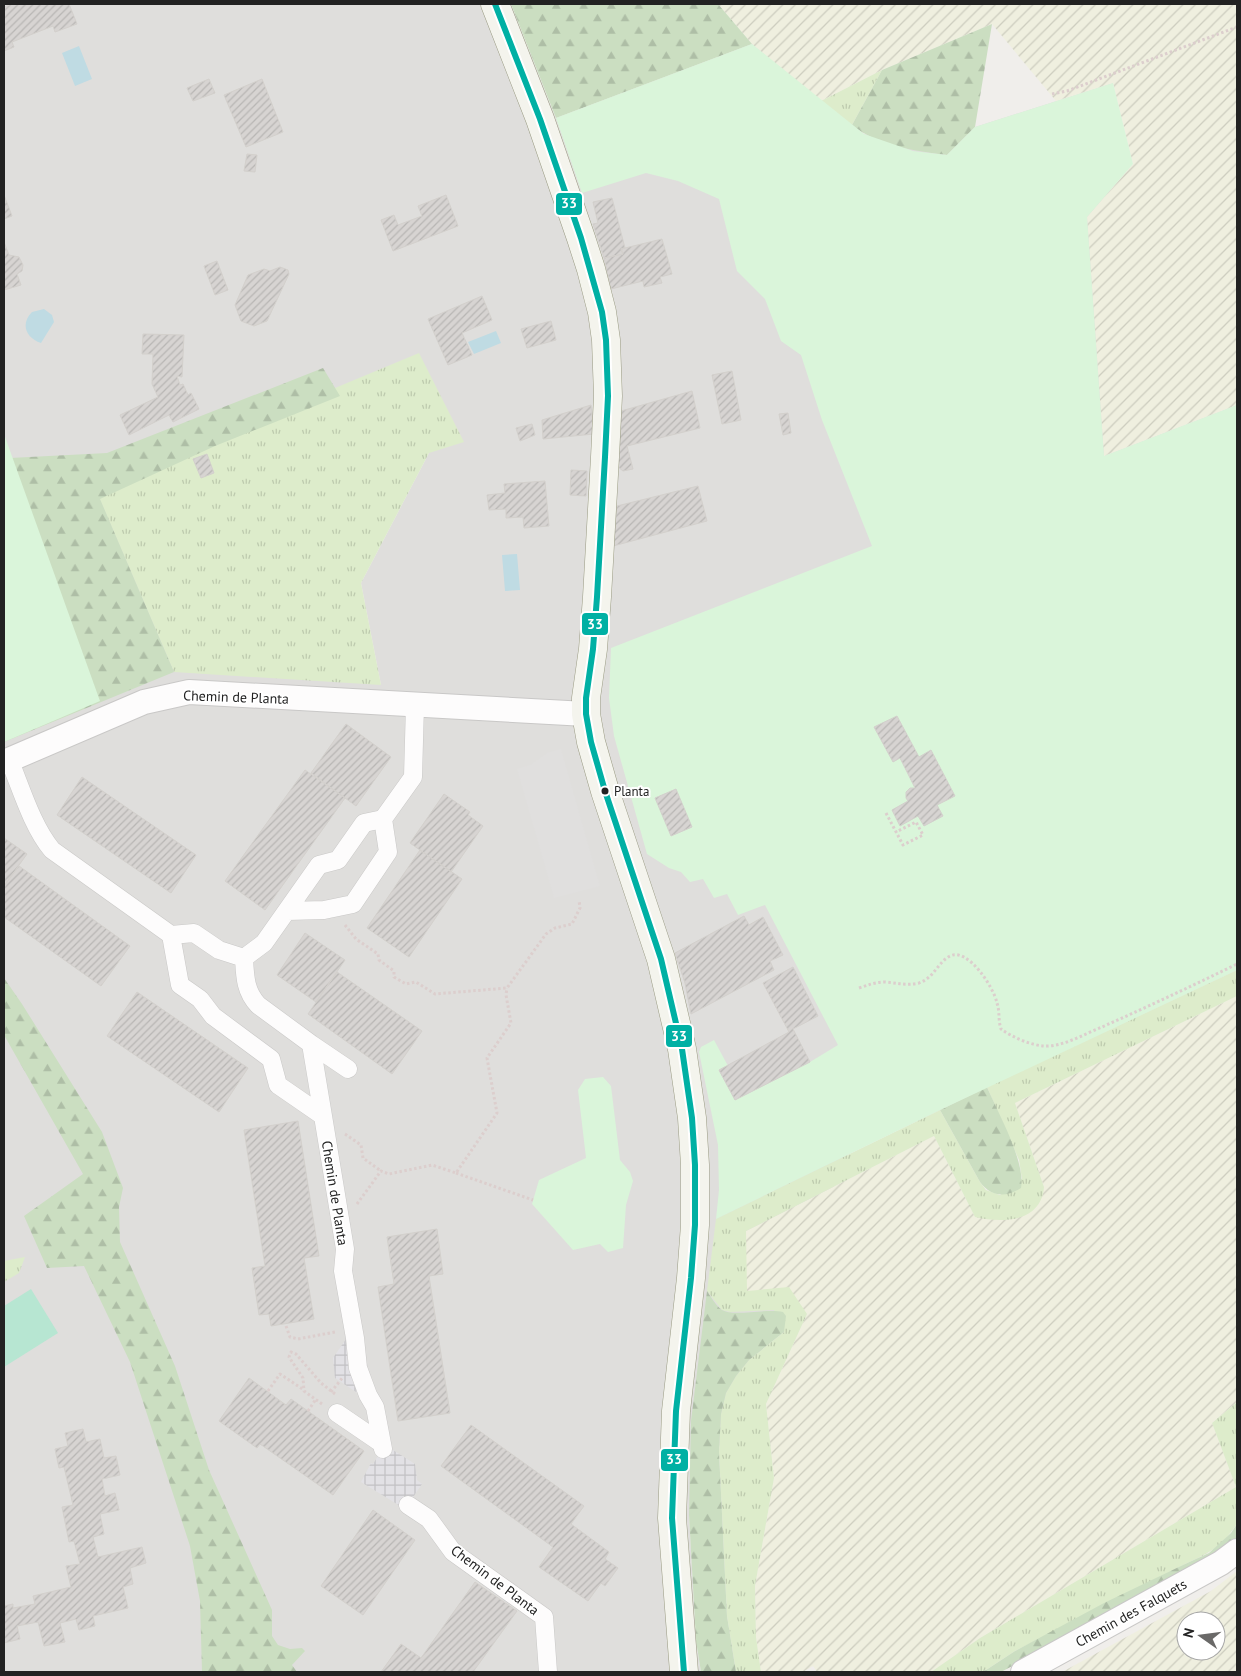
<svg xmlns="http://www.w3.org/2000/svg" width="1241" height="1676" viewBox="0 0 1241 1676" font-family="'PT Sans',sans-serif">
  <defs>
    <pattern id="farmland-furrows" width="10" height="10" patternUnits="userSpaceOnUse" patternTransform="scale(1.25)"><rect width="10" height="10" fill="#efefdf"/><path d="M-1 1l2-2M0 10L10 0M9 11l2-2" fill="none" stroke="#cdcdbf"/></pattern>
    <pattern id="grass-tufts" width="24" height="20" patternUnits="userSpaceOnUse" patternTransform="scale(1.25)"><rect width="24" height="20" fill="#ddeccb"/><path d="M3 7l-1-3M5 7V3M7 7l1-3M15 17l-1-3M17 17v-4M19 17l1-3" fill="none" stroke="#bdcaae"/></pattern>
    <pattern id="forest-firs" width="22" height="20" patternUnits="userSpaceOnUse" patternTransform="scale(1.25)"><rect width="22" height="20" fill="#cbdec1"/><path d="M5 1l3.5 6h-7zM16 11l3.5 6h-7z" fill="#aebea6"/></pattern>
    <pattern id="plaza-grid" width="8" height="8" patternUnits="userSpaceOnUse" patternTransform="scale(1.25)"><rect width="8" height="8" fill="#e2e1e5"/><path d="M0 4h8M4 0v8" fill="none" stroke="#c2c1c4"/></pattern>
    <pattern id="building-hatch" width="6" height="6" patternUnits="userSpaceOnUse" patternTransform="scale(1.25)"><rect width="6" height="6" fill="#d7d4d2"/><path d="M-1 1l2-2M0 6l6-6M5 7l2-2" fill="none" stroke="#b8b6b4"/></pattern>
  </defs>
  <rect width="100%" height="100%" fill="#f0eeeb"/>
  <path fill="#dfdedc" fill-rule="evenodd" d="M4,4H511L556,118L752,44L864,134L947,155L975,127L1113,83L1104,456L1237,405V970L849,1153L689,1515L696,1641L701,1672H4ZM429,453L361,583L381,685L95,488Z"/>
  <path fill="url(#farmland-furrows)" fill-rule="evenodd" d="M718,4H1237V405L1104,456L1087,217L1133,164L1113,83L1056,101L992,24L882,70L821,101L752,44Z
    M1237,996V1402L1212,1423L1236,1487L980,1638L931,1672H817L813,1666L803,1672H761L756,1637L755,1586L774,1478L766,1404L807,1314L746,1292V1231L934,1136L975,1217L1044,1187L1015,1103Z
    M1237,1571V1672H1062L1211,1591ZM1186,1621H1216V1651H1186Z"/>
  <path fill="url(#grass-tufts)" d="M882,70L852,125L821,101Z
    M419,353L464,442L429,453L361,583L381,685L174,672L95,488Z
    M1237,970V996L1015,1103L1044,1187C1041,1223 1002,1223 975,1217L934,1136L746,1231L747,1291L789,1287L807,1314L766,1404L774,1478L755,1586L756,1637L761,1672H736L727,1616L719,1452L721,1414L726,1393L736,1376L749,1360L784,1332L774,1310L730,1312L722,1310L707,1291L716,1219L940,1110L980,1182L986,1190L1000,1195L1022,1179L1019,1160L987,1087Z
    M25,1257L19,1273L4,1282V1261Z
    M1237,1402V1524C1221,1547 1210,1553 1185,1564L1015,1651L983,1672H931L980,1638L1236,1487L1212,1423Z"/>
  <path fill="url(#forest-firs)" d="M511,4H718L752,44L556,118Z
    M992,24L975,127L947,155C915,151 878,146 852,125L882,70Z
    M323,368L340,396L215,446L100,499L174,672L4,742V466L10,458L107,453Z
    M4,978L22,1004L102,1132L123,1188L119,1207L120,1242L175,1366L209,1470L272,1610V1636L278,1645L290,1649L302,1648L305,1651L292,1665L297,1672H202L200,1601L190,1546L130,1362L84,1266L47,1268L24,1216L83,1174L4,1035Z
    M987,1087C998,1113 1026,1162 1021,1188C1006,1198 991,1197 980,1182L940,1110Z
    M707,1291C711,1297 716,1306 722,1310C734,1317 767,1308 783,1312L786,1316L784,1332L749,1360L736,1376L726,1393L721,1414L719,1452L727,1616L736,1672H701L696,1641L689,1515L691,1421Z
    M1237,1524V1540L1203,1564L1001,1672H983L1015,1651L1104,1603L1185,1564L1209,1553L1231,1533Z"/>
  <path fill="#daf5da" d="M752,44L864,134L913,151L947,155L975,127L1113,83L1133,164L1087,217L1104,456L1237,405V970L940,1110L716,1219L719,1190L718,1145L699,1052L701,1047L714,1040L728,1066L719,1071L735,1100L810,1062L838,1045L765,905L738,915L727,894L714,898L703,879L690,882L681,872L669,868L647,854L614,736L609,698L611,648L872,546L822,420L801,355L781,341L765,299L737,271L719,199L678,181L646,173L582,193L556,118Z
    M4,434L100,701L4,742Z
    M603,1077L611,1086L620,1160L630,1172L633,1181L626,1205L623,1248L608,1252L600,1244L573,1250L532,1204L539,1180L586,1158L578,1090L585,1079Z"/>
  <path fill="#b7e6d2" d="M31,1289L58,1333L4,1367V1306Z"/>
  <path fill="#e0dfde" d="M561,749L600,886L554,898L517,769L530,765L547,753Z"/>
  <path fill="url(#plaza-grid)" d="M360,1337L365,1398L335,1378L333,1358L346,1339Z
    M385,1445L415,1464L417,1480L422,1484L405,1509L361,1482L371,1463L373,1464Z"/>
  <path fill="#bfdbe3" d="M79,46L92,79L75,86L62,53Z
    M44,309L52,315L54,322L41,343C26,338 20,324 32,312Z
    M496,331L501,343L474,354L468,342Z
    M517,554L520,590L505,591L502,555Z"/>
  <path fill="url(#building-hatch)" stroke="#d3d0cc" d="M12,4H69L77,24L55,32L53,26L12,42L14,47L4,51V7Z
    M209,79L215,93L193,101L187,88Z
    M262,79L283,132L246,147L224,95Z
    M247,154L257,155L255,172L244,171Z
    M4,195L12,216L4,219Z
    M446,195L458,226L393,251L381,220L394,215L398,225L422,216L418,206Z
    M612,198L625,248L621,249L623,254L604,258L593,224L598,223L593,202Z
    M662,239L672,274L660,277L662,283L644,287L643,281L611,289L604,258L623,254L621,249Z
    M4,242L9,255L19,257L23,265L22,271L17,274L21,285L4,290Z
    M217,261L228,290L215,295L204,266Z
    M280,267L288,270L289,274L267,321L254,326L241,321L235,305L248,275L264,269L270,271Z
    M482,296L492,320L462,333L472,355L448,365L428,319Z
    M551,321L556,340L527,348L521,329Z
    M143,334L184,335L182,377L177,376L180,385L183,384L188,395L191,393L199,409L173,422L169,415L129,435L120,415L158,397L152,384L153,354H142Z
    M732,371L741,420L722,424L712,375Z
    M692,391L700,428L627,446L633,469L623,471L618,467L621,411Z
    M591,405L594,434L543,439L542,420Z
    M788,413L791,433L783,435L779,414Z
    M532,424L535,435L520,441L516,428Z
    M207,454L214,473L201,478L193,459Z
    M571,470L587,471L586,496L570,495Z
    M545,481L549,526L524,528L523,517L506,518V509L489,510L487,495L505,493L504,484Z
    M698,486L707,521L613,546L617,506Z
    M897,716L919,757L931,750L955,796L937,805L943,816L924,826L918,816L900,826L892,810L908,801L906,798V792L910,788H915L900,758L893,762L874,727Z
    M346,724L391,757L356,806L311,773Z
    M305,770L345,798L265,910L225,881Z
    M82,777L196,855L171,893L57,815Z
    M676,789L692,827L671,836L655,798Z
    M444,794L470,812L468,815L483,826L451,872L410,843Z
    M4,838L27,854L4,886Z
    M420,850L462,879L409,957L367,928Z
    M19,866L130,946L101,986L4,917V886Z
    M744,916L749,925L763,917L783,955L770,961L774,970L691,1014L685,983L675,953Z
    M305,933L345,960L316,1002L277,975Z
    M793,967L818,1016L793,1029L810,1062L735,1100L719,1070L789,1032L763,983Z
    M337,972L422,1031L392,1074L308,1014Z
    M137,992L248,1068L219,1112L107,1036Z
    M298,1121L319,1256L304,1258L314,1319L271,1326L269,1314L259,1315L252,1268L265,1266L244,1130Z
    M437,1229L443,1274L429,1276L450,1413L398,1421L378,1287L394,1284L387,1237Z
    M249,1378L286,1405L291,1399L364,1451L333,1495L260,1444L257,1448L219,1421Z
    M471,1425L584,1506L571,1524L609,1552L605,1559L618,1568L605,1586L601,1583L588,1601L539,1567L553,1547L441,1466Z
    M83,1429L86,1442L100,1439L104,1458L116,1456L120,1475L102,1479L105,1496L115,1493L119,1510L100,1514L104,1534L93,1537L98,1557L142,1547L146,1563L130,1568L133,1584L123,1587L128,1608L93,1616L95,1626L79,1630L76,1619L60,1623L65,1642L44,1646L38,1622L17,1626L20,1639L4,1643V1606L13,1604V1608L35,1604L33,1596L71,1587L66,1566L80,1564L74,1541L69,1542L62,1507L73,1505L64,1467L59,1468L55,1449L68,1446L65,1433Z
    M373,1510L415,1540L363,1615L321,1586Z
    M475,1582L517,1611L473,1672H381L401,1644L421,1658Z"/>
  <g fill="none" stroke-linecap="round" stroke-linejoin="round">
    <g stroke="#c9c8c7" stroke-width="19">
      <path id="pedestrian" d="M9,759C21,788 32,826 52,850L171,935L180,985L200,999L213,1016L271,1059L278,1085L323,1116L345,1249L343,1271L355,1338L358,1368L368,1395L375,1407L383,1449
        M287,911L324,910L353,904L388,852L383,819
        M171,935L194,933L219,950L244,958C245,976 245,991 258,1005L311,1044L323,1116
        M244,958L264,943L319,865L338,860L364,823L383,819L413,777L415,705
        M311,1044L348,1069
        M337,1413L381,1443
        M408,1505L429,1519L453,1552L544,1617L548,1672"/>
    </g>
    <g stroke="#c9c8c7" stroke-width="26">
      <path id="minor" d="M4,762L144,702L189,692L586,714
        M1023,1672L1221,1563L1237,1551"/>
    </g>
    <g stroke="#999a82" stroke-width="29">
      <path id="secondary" d="M495,4L540,119L581,238L591,269L602,312L606,340L608,396L605,457L597,597L593,649L586,698V714L591,742L605,791L661,959L682,1049L692,1118L695,1165V1225L691,1278L676,1411L672,1518L684,1672"/>
    </g>
    <path stroke="#dccecd" stroke-width="3" stroke-dasharray="2.5 2.5" stroke-linecap="butt" d="M1052,94L1067,91L1237,27
      M886,813L903,845L923,835L916,822L896,832
      M345,925L356,939L378,954L379,960L394,971V977L406,984L416,982L435,994L507,988L546,934L555,928L572,924L580,908L579,900
      M859,988C868,985 876,982 885,982C897,983 907,986 919,983C934,978 938,962 950,956C968,947 994,988 997,1003C1000,1012 998,1020 1001,1029C1012,1037 1030,1045 1044,1046C1063,1047 1084,1034 1102,1027C1147,1007 1192,986 1237,964
      M345,1134L361,1145L363,1158L381,1171
      M456,1173L533,1200
      M357,1204L381,1171L389,1174L432,1165L456,1173L497,1113L487,1058L511,1023L506,995L507,988
      M286,1326L290,1337L298,1339L335,1332
      M268,1391L280,1374L304,1390
      M331,1392L343,1377
      M322,1404L304,1391L303,1378L289,1357L291,1352L296,1354L321,1383L335,1394
      M308,1411L316,1399"/>
    <use href="#pedestrian" stroke="#fdfcfc" stroke-width="18"/>
    <use href="#minor" stroke="#fdfcfc" stroke-width="24"/>
    <use href="#secondary" stroke="#f4f4ed" stroke-width="28"/>
    <g stroke="#fff" stroke-width="10">
      <path id="bus-1" d="M495,4L540,119L581,238L602,312L606,340L608,396L605,457L597,597L593,649L586,698V714L591,742L605,791L661,959L682,1049L692,1118L695,1165V1225L691,1278L676,1411L672,1518L684,1672"/>
    </g>
    <use href="#bus-1" stroke="#00b0a4" stroke-width="6"/>
  </g>
  <circle fill="#222" stroke="#fff" stroke-width="2" cx="605" cy="791" r="4.5"/>
  <g text-anchor="middle" dominant-baseline="central" stroke-width="4" stroke-linejoin="round" paint-order="stroke">
    <g font-size="13" fill="#222" stroke="#fff" text-anchor="start">
      <text x="614" y="791">Planta</text>
    </g>
    <g font-size="14" fill="#222" stroke="#fff">
      <text transform="translate(236 697) rotate(2)">Chemin de Planta</text>
      <text transform="translate(335 1193) rotate(81)">Chemin de Planta</text>
      <text transform="translate(495 1580) rotate(37)">Chemin de Planta</text>
      <text transform="translate(1131 1613) rotate(-29)">Chemin des Falquets</text>
    </g>
  </g>
  <g stroke="#fff" stroke-width="2">
    <rect x="555" y="192" width="28" height="24" rx="5" fill="#00b0a4"/>
    <rect x="581" y="612" width="28" height="24" rx="5" fill="#00b0a4"/>
    <rect x="665" y="1024" width="28" height="24" rx="5" fill="#00b0a4"/>
    <rect x="660" y="1448" width="29" height="24" rx="5" fill="#00b0a4"/>
  </g>
  <g font-size="14" text-anchor="middle" font-weight="bold" fill="#fff">
    <text x="569" y="208">33</text>
    <text x="595" y="629">33</text>
    <text x="679" y="1041">33</text>
    <text x="674" y="1464">33</text>
  </g>
  <rect width="1241" height="1676" fill="none" stroke="#222222" stroke-width="10"/>
  <g transform="translate(1201 1636) rotate(284)"><circle r="24" fill="#ffffff" stroke="#a7a7a7"/>
  <path d="M0-4L9 19L0 12L-9 19Z" fill="#6a6968"/>
  <text y="-8" font-size="14" font-weight="bold" text-anchor="middle" fill="#222222">N</text>
  </g>
</svg>
